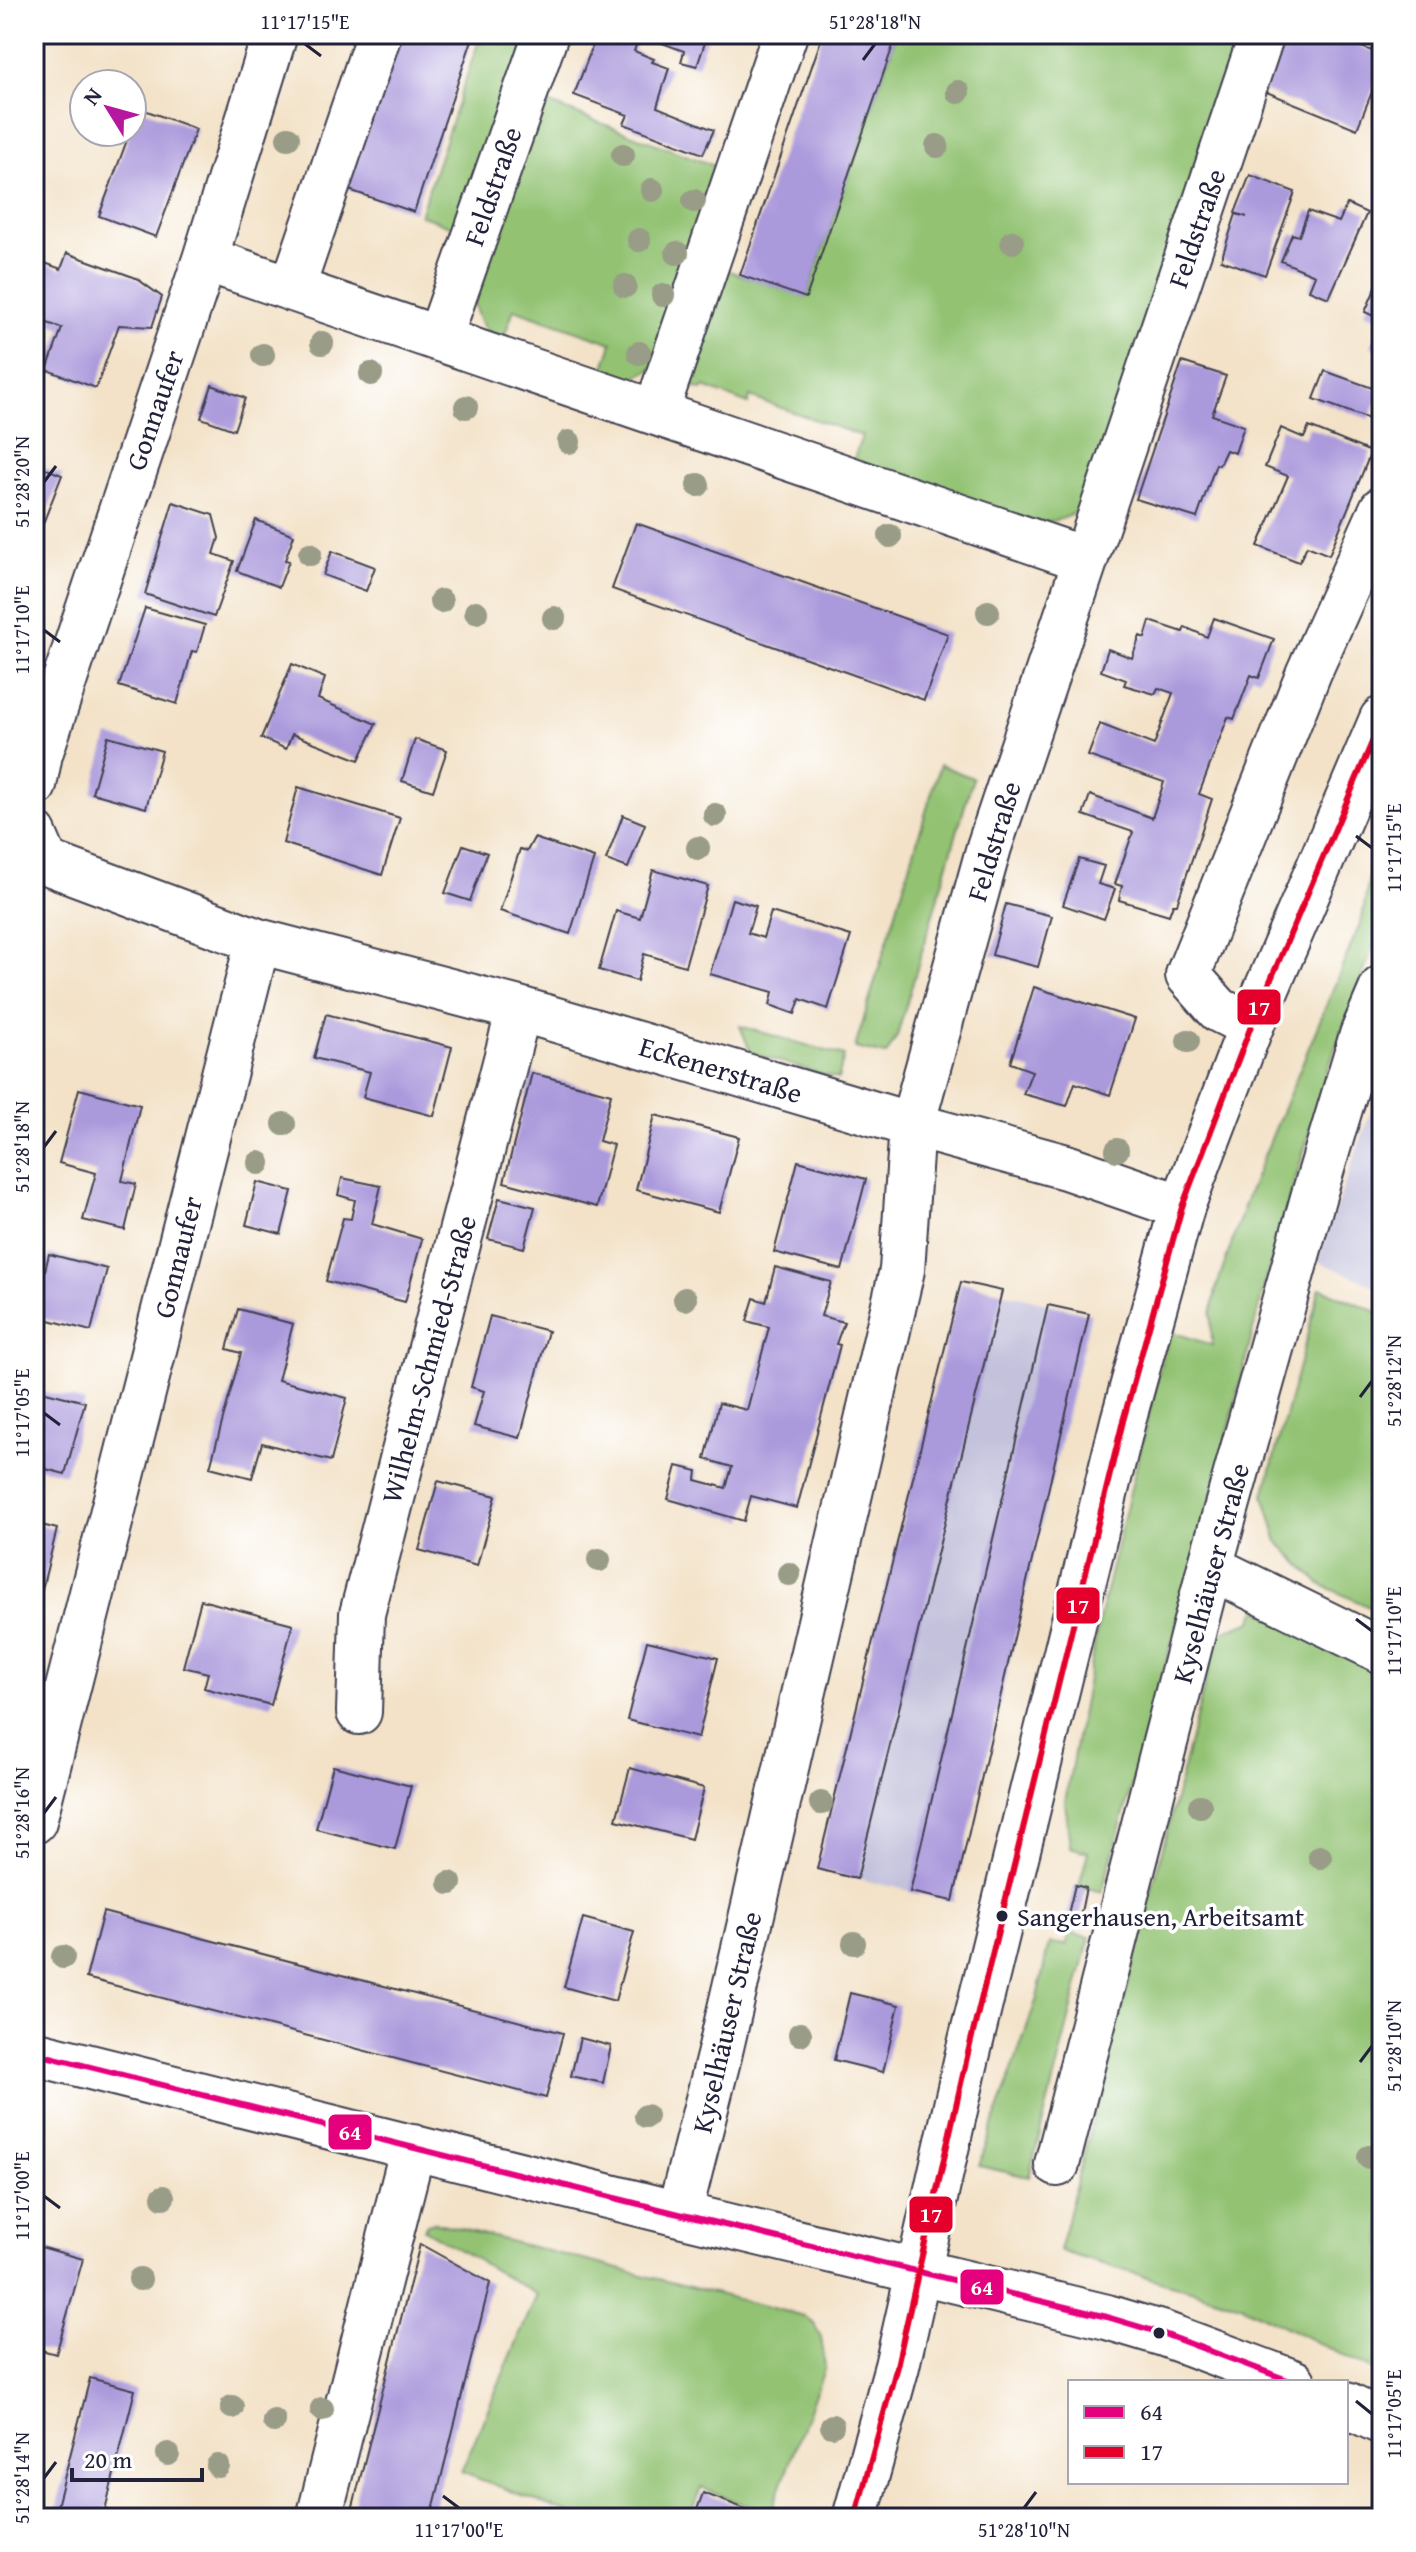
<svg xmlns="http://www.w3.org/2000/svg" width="1416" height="2552" viewBox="0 0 1416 2552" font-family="'Gentium Book Plus',serif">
  <rect width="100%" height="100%" fill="#fff"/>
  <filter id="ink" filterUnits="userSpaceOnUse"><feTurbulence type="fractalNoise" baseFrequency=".0125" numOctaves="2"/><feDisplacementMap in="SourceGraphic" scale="16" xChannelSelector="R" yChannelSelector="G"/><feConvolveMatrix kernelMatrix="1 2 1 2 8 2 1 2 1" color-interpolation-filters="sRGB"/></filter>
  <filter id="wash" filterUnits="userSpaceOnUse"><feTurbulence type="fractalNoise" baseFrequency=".006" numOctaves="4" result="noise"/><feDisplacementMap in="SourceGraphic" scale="32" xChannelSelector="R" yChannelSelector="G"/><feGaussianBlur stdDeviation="1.8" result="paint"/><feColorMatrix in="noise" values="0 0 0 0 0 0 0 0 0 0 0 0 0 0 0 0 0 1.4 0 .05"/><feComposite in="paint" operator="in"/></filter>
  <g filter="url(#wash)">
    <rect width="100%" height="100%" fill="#f3e2c8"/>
    <path fill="#c3c1db" d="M1382,1081V1289L1317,1261Z
      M961,1282L1091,1314L953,1901L817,1869Z"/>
    <path fill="#92c272" stroke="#5a7256" stroke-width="2" d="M481,34H530L463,231L420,215Z
      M897,34H1247L1089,501C1068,520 1060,521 1031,523L852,464L862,436L750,397L748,404L704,387L702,390L689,385L686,380L718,267L806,297Z
      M537,99L723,169L654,367C636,379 622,382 601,377L612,343L514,309L502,343C482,330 475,317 473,294Z
      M940,765L973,778L897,1036L886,1055L855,1048Z
      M1382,838V923L1330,1062L1264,1287L1207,1516L1102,1892L1079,1886L1088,1852L1070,1847L1065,1801L1099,1620L1169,1331L1212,1345L1211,1314L1216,1289L1249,1192L1362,919L1371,864Z
      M740,1026L844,1056L838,1079L751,1053Z
      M1320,1288L1382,1314V1613L1320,1584L1278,1542L1264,1495Z
      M1257,1609L1382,1670V2375L1241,2305L1059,2251L1215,1644L1222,1632L1252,1621Z
      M1068,1933L1090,1937L1029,2177L979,2166L1037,1998L1049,1943L1066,1945Z
      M434,2222L792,2313L804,2316L814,2324L821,2337L825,2367L769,2518H746L749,2506L701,2488L689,2518H581L461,2472L537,2295L424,2229L427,2224Z"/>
    <g id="blocks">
      <path fill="#aa99db" d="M398,34H474L414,212L346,189Z
        M638,34H708L697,66L681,62L684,51Z
        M823,34H897L806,298L740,275Z
        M1286,34H1327L1372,51L1382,34V67L1357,129L1264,91Z
        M616,35L637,43L634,51L654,59L652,62L669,68L657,107L714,130L703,154L624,124L628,115L574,95L596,37L612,43Z
        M139,108L196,129L156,237L99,216L130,132H132Z
        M1250,175L1295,192L1265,275L1221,260L1236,214L1247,217L1235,213Z
        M1347,204L1367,213L1329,298L1309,290L1315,275L1281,261L1292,234L1299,236L1308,211L1339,222Z
        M67,253L136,278L162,297L152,327L119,325L96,388L47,370L62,328L42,321L38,331L34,330V259L61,269Z
        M1382,273V320L1365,312Z
        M1382,322V352L1370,346Z
        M1182,362L1226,376L1212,415L1244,426L1235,453L1226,450L1219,465L1216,464L1197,518L1136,499Z
        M1325,371L1381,391L1369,419L1314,399Z
        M212,385L245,398L234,430L201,418Z
        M1309,427L1371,452L1329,555L1307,546L1299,562L1258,546L1288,476L1265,467L1281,428L1304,438Z
        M34,464L62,475L40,531L34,528Z
        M173,502L213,515L219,538L214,554L234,561L214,617L145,594Z
        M256,520L294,535L285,560L289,561L279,587L237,571Z
        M636,523L948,634L924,700L612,589Z
        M332,551L375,567L366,591L323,575Z
        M145,608L205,625L197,652L192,651L177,704L119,686Z
        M1214,618L1274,639L1259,678L1251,675L1234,719L1228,717L1199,794L1212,799L1177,904H1173L1169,915L1119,900L1122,886L1115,884L1133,832L1083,815L1090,795L1152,818L1164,782L1088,756L1100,724L1154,745L1173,693L1158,688L1155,694L1124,685L1126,680L1101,671L1108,649L1132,658L1140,636L1145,638L1150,621L1183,632L1185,627L1207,637Z
        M292,664L325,678L318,699L376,724L359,760L292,734L286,749L261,738Z
        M108,736L162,751L146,808L92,793Z
        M415,739L447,750L433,791L402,781Z
        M298,787L400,818L382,875L283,843Z
        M623,815L645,824L628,868L606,860Z
        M534,838L594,858L570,934L500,911L520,849L527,851Z
        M463,845L487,853L470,901L445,893Z
        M1079,859L1104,866L1098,884L1115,889L1104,919L1063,905Z
        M653,870L708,886L685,966L644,954L637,981L599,970L616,911L640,918Z
        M732,899L756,906L748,933L763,938L771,912L851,936L828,1009L800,999L795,1014L770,1005L773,992L710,974Z
        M1006,904L1052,916L1038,967L992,955Z
        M1034,987L1135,1019L1110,1095L1075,1083L1067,1106L1023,1094L1032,1071L1010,1063Z
        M326,1014L452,1047L434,1116L363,1097L370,1072L314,1058Z
        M532,1073L611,1094L599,1141L613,1145L597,1207L504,1182Z
        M79,1089L140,1105L122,1181L136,1184L125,1230L83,1220L96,1173L59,1163Z
        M655,1115L739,1137L719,1212L636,1190Z
        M798,1161L866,1179L842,1270L774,1252Z
        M342,1178L381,1186L372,1224L422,1239L405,1302L326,1281L343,1218L351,1219L355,1200L338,1195Z
        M257,1182L292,1191L281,1234L246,1225Z
        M499,1198L535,1207L524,1248L488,1239Z
        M49,1254L107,1269L91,1331L34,1316Z
        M775,1267L831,1282L821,1316L844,1322L836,1344L840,1345L797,1508L751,1496L744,1521L668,1499L677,1466L697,1471L696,1480L726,1488L732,1467L705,1459L719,1403L747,1410L769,1327L747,1321L754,1298L766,1302Z
        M961,1282L1002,1291L857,1879L817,1869Z
        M1048,1305L1089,1314L953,1901L910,1892Z
        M238,1309L293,1324L278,1380L347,1398L331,1461L262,1443L252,1478L210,1467L241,1353L227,1349Z
        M490,1316L548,1331L520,1438L474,1426L484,1391L471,1387Z
        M34,1389L85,1402L65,1474L34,1466Z
        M438,1481L496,1496L477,1566L419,1550Z
        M34,1523L57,1529L40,1597L34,1596Z
        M201,1600L293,1624L271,1705L204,1688L208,1673L183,1667Z
        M647,1641L718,1658L698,1738L627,1720Z
        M333,1766L411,1786L395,1849L316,1829Z
        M630,1768L704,1788L691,1839L616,1820Z
        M1075,1885L1086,1888L1080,1917L1068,1914Z
        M103,1912L563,2033L546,2098L86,1978Z
        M583,1918L634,1932L615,2001L564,1987Z
        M850,1993L899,2005L883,2072L834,2060Z
        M580,2038L611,2046L603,2083L571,2076Z
        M420,2244L490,2283L433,2510L462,2518H350Z
        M34,2245L83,2259L56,2354L34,2348Z
        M90,2378L135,2390L103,2518H54Z
        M703,2493L746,2509L743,2518H694Z"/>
    </g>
  </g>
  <g filter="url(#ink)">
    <use href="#blocks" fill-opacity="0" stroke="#413f50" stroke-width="2"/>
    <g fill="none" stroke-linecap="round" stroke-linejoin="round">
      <g stroke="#413f50" stroke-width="48">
        <path id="minor" d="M205,259L1084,559
          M292,289L379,34
          M439,339L546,34
          M656,412L785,34
          M34,785L40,754L205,259L275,34
          M34,834L46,862L258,941L34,1821
          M258,941L519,1009L912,1125L1066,1167L1182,1207
          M1251,1026L1219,1010L1188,975L1309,672L1382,509
          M1210,1567L1382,1651
          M359,1712L362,1614L519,1009
          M34,2053L679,2214L1107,2317L1164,2334L1293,2382
          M1057,2164L1210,1567L1313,1198L1362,1035L1382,988
          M679,2214L719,2056L902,1270L912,1125L989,847L1262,34
          M1346,2405L1382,2422
          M319,2518L413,2147"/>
      </g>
      <g stroke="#413f50" stroke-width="48">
        <path id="major" d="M855,2518L897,2366L967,2057L1123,1421L1182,1207L1251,1026L1382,719"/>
      </g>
      <use href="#minor" stroke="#fff" stroke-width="44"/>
      <use href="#major" stroke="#fff" stroke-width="44"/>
      <g stroke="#fff" stroke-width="12">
        <path id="bus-1" d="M34,2053L679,2214L1107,2317L1164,2334L1293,2382"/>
      </g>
      <g stroke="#fff" stroke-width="12">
        <path id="bus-2" d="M855,2518L897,2366L967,2057L1123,1421L1182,1207L1251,1026L1382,719"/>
      </g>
      <use href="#bus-1" stroke="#e5007d" stroke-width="6"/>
      <use href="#bus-2" stroke="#e4002b" stroke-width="6"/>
    </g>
    <g fill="#999c87">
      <circle cx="958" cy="92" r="12"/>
      <circle cx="288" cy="138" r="12"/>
      <circle cx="937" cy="146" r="12"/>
      <circle cx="623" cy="155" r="12"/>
      <circle cx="652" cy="190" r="12"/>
      <circle cx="694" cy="201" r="12"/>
      <circle cx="639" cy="240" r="12"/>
      <circle cx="1012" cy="242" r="12"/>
      <circle cx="677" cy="253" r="12"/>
      <circle cx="625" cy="286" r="12"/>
      <circle cx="663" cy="295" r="12"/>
      <circle cx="322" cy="343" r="12"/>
      <circle cx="639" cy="353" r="12"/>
      <circle cx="263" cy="355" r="12"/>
      <circle cx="371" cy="374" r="12"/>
      <circle cx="466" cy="407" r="12"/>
      <circle cx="569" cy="442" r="12"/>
      <circle cx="698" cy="485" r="12"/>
      <circle cx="890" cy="536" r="12"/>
      <circle cx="310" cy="554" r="12"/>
      <circle cx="441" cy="601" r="12"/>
      <circle cx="476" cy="612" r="12"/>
      <circle cx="988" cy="612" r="12"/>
      <circle cx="554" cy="618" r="12"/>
      <circle cx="715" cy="815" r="12"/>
      <circle cx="698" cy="848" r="12"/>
      <circle cx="1188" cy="1041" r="12"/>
      <circle cx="284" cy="1124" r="12"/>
      <circle cx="1117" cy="1150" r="12"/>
      <circle cx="259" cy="1163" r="12"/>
      <circle cx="685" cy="1299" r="12"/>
      <circle cx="599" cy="1560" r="12"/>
      <circle cx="789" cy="1574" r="12"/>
      <circle cx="821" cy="1803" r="12"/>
      <circle cx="1200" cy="1806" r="12"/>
      <circle cx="1320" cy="1857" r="12"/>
      <circle cx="450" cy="1883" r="12"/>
      <circle cx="854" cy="1943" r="12"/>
      <circle cx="63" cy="1957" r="12"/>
      <circle cx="800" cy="2034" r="12"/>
      <circle cx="646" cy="2116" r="12"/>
      <circle cx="1369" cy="2157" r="12"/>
      <circle cx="163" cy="2197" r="12"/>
      <circle cx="140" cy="2279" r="12"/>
      <circle cx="232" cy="2407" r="12"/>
      <circle cx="322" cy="2409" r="12"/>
      <circle cx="274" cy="2421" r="12"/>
      <circle cx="832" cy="2426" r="12"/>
      <circle cx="168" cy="2454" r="12"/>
      <circle cx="218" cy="2466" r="12"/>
    </g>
  </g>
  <path fill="none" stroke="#22223b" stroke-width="3" d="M305,44L321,56M863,60L875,44M44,482L56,466M44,630L60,642M1356,836L1372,848M44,1147L56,1131M1360,1397L1372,1381M44,1413L60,1425M1356,1619L1372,1631M44,1813L56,1797M1360,2062L1372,2046M44,2196L60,2208M1356,2401L1372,2414M44,2478L56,2462M443,2496L459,2508M1024,2508L1036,2492"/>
  <g fill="#22223b" stroke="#fff" stroke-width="3">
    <circle cx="1002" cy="1916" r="7"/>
    <circle cx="1159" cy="2333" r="7"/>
  </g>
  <g text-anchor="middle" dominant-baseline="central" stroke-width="7" stroke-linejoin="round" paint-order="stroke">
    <g font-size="26" fill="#22223b" stroke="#fff" text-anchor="start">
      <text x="1017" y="1916">Sangerhausen, Arbeitsamt</text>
    </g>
    <g font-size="28" fill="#22223b" stroke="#fff">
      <text transform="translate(492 186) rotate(-71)">Feldstraße</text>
      <text transform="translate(1196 228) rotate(-71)">Feldstraße</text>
      <text transform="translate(154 410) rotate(-71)">Gonnaufer</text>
      <text transform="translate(993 841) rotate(-73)">Feldstraße</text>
      <text transform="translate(721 1069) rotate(17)">Eckenerstraße</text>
      <text transform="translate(177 1257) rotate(-76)">Gonnaufer</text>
      <text transform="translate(428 1359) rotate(-75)">Wilhelm-Schmied-Straße</text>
      <text transform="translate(1210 1573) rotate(-75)">Kyselhäuser Straße</text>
      <text transform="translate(726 2022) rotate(-77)">Kyselhäuser Straße</text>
    </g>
  </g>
  <g stroke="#fff" stroke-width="3">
    <rect x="1236" y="988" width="46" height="38" rx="8" fill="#e4002b"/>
    <rect x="1055" y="1586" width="46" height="39" rx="8" fill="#e4002b"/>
    <rect x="327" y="2113" width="46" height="38" rx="8" fill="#e5007d"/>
    <rect x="908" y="2195" width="46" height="39" rx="8" fill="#e4002b"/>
    <rect x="959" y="2268" width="46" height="38" rx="8" fill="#e5007d"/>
  </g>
  <g font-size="22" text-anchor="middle" font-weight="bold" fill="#fff">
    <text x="1259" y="1015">17</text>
    <text x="1078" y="1613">17</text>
    <text x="350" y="2140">64</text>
    <text x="931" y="2222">17</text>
    <text x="982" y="2295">64</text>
  </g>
  <rect width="1416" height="2552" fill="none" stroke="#fff" stroke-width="88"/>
  <rect x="1068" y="2380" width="280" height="104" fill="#ffffff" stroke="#a7a7b1" stroke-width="2"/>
  <rect x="1084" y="2406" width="40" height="12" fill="#e5007d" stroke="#a7a7b1" stroke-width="2"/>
  <text x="1140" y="2420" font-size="24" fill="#22223b">64</text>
  <rect x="1084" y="2446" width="40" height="12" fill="#e4002b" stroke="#a7a7b1" stroke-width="2"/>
  <text x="1140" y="2460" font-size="24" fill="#22223b">17</text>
  <g transform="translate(108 108) rotate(307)"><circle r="38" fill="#ffffff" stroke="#a7a7b1" stroke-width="2"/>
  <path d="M0-6L14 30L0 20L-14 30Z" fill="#b5179e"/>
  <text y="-12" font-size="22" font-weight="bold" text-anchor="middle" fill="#22223b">N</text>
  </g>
  <path d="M72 2468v12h130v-12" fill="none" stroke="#22223b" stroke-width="4"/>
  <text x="84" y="2468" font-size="24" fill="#22223b" stroke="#ffffff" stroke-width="6" paint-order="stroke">20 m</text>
  <rect x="44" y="44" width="1328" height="2464" fill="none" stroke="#22223b" stroke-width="3"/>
  <g font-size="20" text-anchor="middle" fill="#22223b">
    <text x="305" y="29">11°17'15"E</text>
    <text x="875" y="29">51°28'18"N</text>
    <text transform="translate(22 482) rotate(-90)" y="7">51°28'20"N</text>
    <text transform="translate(22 630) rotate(-90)" y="7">11°17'10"E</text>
    <text transform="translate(1394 848) rotate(-90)" y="7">11°17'15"E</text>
    <text transform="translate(22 1147) rotate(-90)" y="7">51°28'18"N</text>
    <text transform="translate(1394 1381) rotate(-90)" y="7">51°28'12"N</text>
    <text transform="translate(22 1413) rotate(-90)" y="7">11°17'05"E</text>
    <text transform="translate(1394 1631) rotate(-90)" y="7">11°17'10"E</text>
    <text transform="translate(22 1813) rotate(-90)" y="7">51°28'16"N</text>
    <text transform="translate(1394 2046) rotate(-90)" y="7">51°28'10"N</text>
    <text transform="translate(22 2196) rotate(-90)" y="7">11°17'00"E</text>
    <text transform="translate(1394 2414) rotate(-90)" y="7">11°17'05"E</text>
    <text transform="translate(22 2478) rotate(-90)" y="7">51°28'14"N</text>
    <text x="459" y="2537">11°17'00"E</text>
    <text x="1024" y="2537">51°28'10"N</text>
  </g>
</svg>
